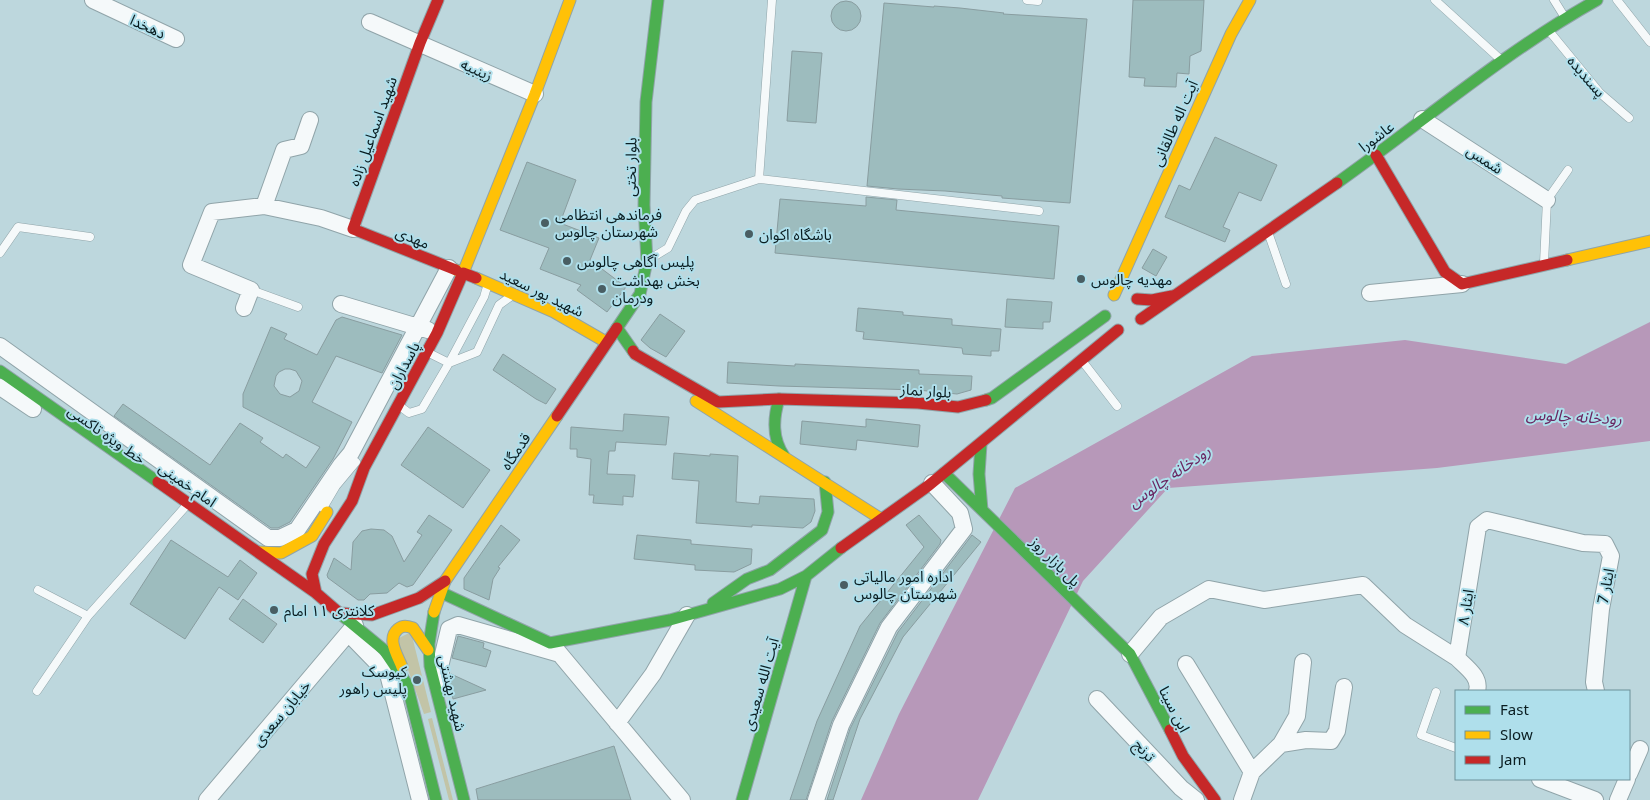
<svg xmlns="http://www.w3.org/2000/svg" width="1650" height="800" viewBox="0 0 1650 800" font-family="'Noto Sans','Noto Sans Arabic',sans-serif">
  <rect width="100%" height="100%" fill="#bdd7dd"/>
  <path fill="#c2c4a7" d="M411,632L431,712L424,714L397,639Z
    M432,718L453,800H449L428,719Z"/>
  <path fill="#b798b9" d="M1650,322V441L1437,468L1168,488L1083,581L978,800H861L899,714L1015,488L1252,356L1405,340L1566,364Z"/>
  <path fill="#9dbcbe" stroke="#899da0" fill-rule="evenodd" d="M1133,0H1204L1201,51L1190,56L1189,74L1177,73L1176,87L1144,86L1145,78L1129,77Z
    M831 16a15 15 0 1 1 30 0a15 15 0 1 1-30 0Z
    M884,3L934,7V6L960,8L1004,13L1003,14L1087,19L1070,203L1002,198V196L945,191L898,189L867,186Z
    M792,51L822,53L816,123L787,121Z
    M1215,137L1277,165L1261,201L1239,192L1223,227L1230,230L1225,242L1165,217L1179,185L1190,190Z
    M527,162L576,180L560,223L599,238L590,260L626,287L607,312L577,290L581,285L540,269L549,248L500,230Z
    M866,197L897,200L896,210L1059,226L1054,279L775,253L780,199L866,206Z
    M1153,249L1167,257L1156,276L1142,268Z
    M1007,299L1052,302L1050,322H1043V329L1005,327Z
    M858,308L903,312V315L952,319V325L1001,329L999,351H991V356L963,354L962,348L863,339L864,332L856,331Z
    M660,314L685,331L666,357L650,348L641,340Z
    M342,317L402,335L382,373L336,356L312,402L352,422L333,459L290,522L278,528H271L114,416L123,404L210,465L240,423L263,438L260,442L283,458L286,454L306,468L320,447L243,407V394L271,327L287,334L284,339L317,355L336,320ZM285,369H290L296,371L302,381L299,391L290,397L280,394L274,386L276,376L279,372Z
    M503,354L556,389L546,404L536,399L493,370Z
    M728,362L795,366V364L919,370V374L972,376L971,390L957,394L918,390L779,386L727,383Z
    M624,414L669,417L666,445L616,442L615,451H609L607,474L635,475L633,497L623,496V505L593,503L594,495H589L591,459L577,457V449H570L571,427L623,431Z
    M866,419L920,425L918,447L857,440L856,450L800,444L802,421L866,427Z
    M428,427L490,470L463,508L401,465Z
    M674,453L710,456V454L738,456L736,502L759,504L760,496L814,499L815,511L811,522L803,528L752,525V527L696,523L699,481L672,479Z
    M429,515L452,530L413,585L407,587L399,583L387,593L370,594L364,600H358L328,578L327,575L334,558L351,570L353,542L362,531L371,529L384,530L392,536L404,562L422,535L417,532Z
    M919,515L941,540L940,544L880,623L832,721L806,800H790L817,721L860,626L924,547L906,525Z
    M501,525L520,540L498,567L500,568L493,579L489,600L464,589V578Z
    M637,535L691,540V544L752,549L751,564L734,572L695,570V565L634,559Z
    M972,535L981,542L903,637L860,719L833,800H827L850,729L898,632Z
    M171,540L228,577L240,560L257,573L238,600L219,587L185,639L130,604Z
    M243,599L277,624L263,643L229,619Z
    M458,636L484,643L483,648L491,651L486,667L452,658Z
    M451,674L486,690L453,699L450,686L452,679Z
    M614,746L631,800H478L476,789Z"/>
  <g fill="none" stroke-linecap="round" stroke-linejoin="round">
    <g stroke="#90a4a9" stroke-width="9">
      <path id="lane" d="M1027,0L1038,1
        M1435,0L1500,59
        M1554,0L1564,16
        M1617,0L1650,42
        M1550,32L1600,93L1629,118
        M759,179L772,0
        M1268,232L1286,284
        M0,253L18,227L90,237
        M650,259L668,248L686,211L695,200L759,179L1039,211
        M1544,263L1547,200L1568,170
        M251,290L298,307
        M429,353L449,363L484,297L487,287
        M1083,362L1117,406
        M401,407L409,413L422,409L449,363L477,352L499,305L510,297
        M323,508L336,486L356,462
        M38,590L88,616
        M37,691L88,616L186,506
        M1436,692L1421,735L1456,748"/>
    </g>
    <g stroke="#90a4a9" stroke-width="18">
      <path id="street" d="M93,0L176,39
        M370,22L535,94
        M1422,119L1547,200
        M264,206L284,150L301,146L310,120
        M1370,293L1462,284
        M341,304L428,330
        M244,308L251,290L191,265L212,212L264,206L321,218L353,229
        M0,346L268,538H280L297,530L341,465L351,453L449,268
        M0,387L33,409
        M350,635L388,674L420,800
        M554,647L682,800
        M1130,654L1161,617L1209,589L1264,600L1363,585L1405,625L1457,658
        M1186,664L1252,772
        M442,680L440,667L449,629L458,625L560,654
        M1477,691C1481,677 1466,667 1457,658L1478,527L1487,520L1583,543L1605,544L1611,556L1601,609L1594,682L1596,691
        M1097,699L1181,788L1196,800
        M617,723L653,674L687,615
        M1281,744L1306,740L1331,741L1337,731L1344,687
        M1629,774L1640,749
        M1540,779L1595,800
        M207,800L355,625
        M816,800L841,725L889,627L964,529L960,513L932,483
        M1242,800L1252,772L1281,744L1297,716L1303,662
        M1618,800L1627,779"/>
    </g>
    <g stroke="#90a4a9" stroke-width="13">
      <path id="fast" d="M1337,183C1423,122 1504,52 1597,0
        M633,351L617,328L640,294L647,261L644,205L646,102L658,0
        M0,371L158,482
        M779,399C773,419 772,438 784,456
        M986,400L992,398L1105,316
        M981,444L979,474L982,510
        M944,473L1130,654L1170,730
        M440,592L550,643L670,620L780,589L806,576L841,548
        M713,603L747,579L770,570L822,530L828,512L825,482
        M338,612L384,650L407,684L436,800
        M434,612L429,644L430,666L464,800
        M742,800L806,576"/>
    </g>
    <g stroke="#90a4a9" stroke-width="13">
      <path id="slow" d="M1567,260L1650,241
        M456,270L463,273L535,94L570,0
        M476,278L554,312L606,342
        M1114,295L1231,34L1250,0
        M696,401L881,519
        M260,552L281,553L312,536L327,512
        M434,612L445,581L557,416
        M402,667C398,656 386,639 398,629C403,625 407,626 413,628L428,650"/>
    </g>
    <g stroke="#90a4a9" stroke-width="13">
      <path id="jam" d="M438,0L420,43L353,229L456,270
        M1376,155L1445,272L1462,284L1567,260
        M1137,299L1152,300L1172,296
        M1141,319L1337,183
        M633,351L635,354L718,402L779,399L918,403L958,407L986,400
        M557,416L617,328
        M158,482L316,593L338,612
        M841,548L928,486L1118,330
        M316,593L312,574L324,544L352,501L364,468L437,333L463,273L476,278
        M340,613L372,615L419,598L445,581
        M1170,730L1183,756L1215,800"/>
    </g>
    <use href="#lane" stroke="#f5f9fa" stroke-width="8"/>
    <use href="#street" stroke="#f5f9fa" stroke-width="16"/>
    <use href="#fast" stroke="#4caf50" stroke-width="11"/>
    <use href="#slow" stroke="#ffc107" stroke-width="11"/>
    <use href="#jam" stroke="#c62828" stroke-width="11"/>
  </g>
  <g fill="#495e63" stroke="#afdfeb" stroke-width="2">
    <circle cx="545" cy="223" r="5"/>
    <circle cx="749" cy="234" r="5"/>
    <circle cx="567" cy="261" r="5"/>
    <circle cx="1081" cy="279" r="5"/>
    <circle cx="602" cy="289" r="5"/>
    <circle cx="844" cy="585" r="5"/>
    <circle cx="274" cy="610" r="5"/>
    <circle cx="417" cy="680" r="5"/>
  </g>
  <g text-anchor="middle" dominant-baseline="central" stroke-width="4" stroke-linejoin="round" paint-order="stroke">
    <g font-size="15" fill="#0a1d21" stroke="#afdfeb">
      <text transform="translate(148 26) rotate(25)">دهخدا</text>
      <text transform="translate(477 69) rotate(24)">زینبیه</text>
      <text transform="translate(1587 76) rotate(49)">پسندیده</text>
      <text transform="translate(1174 123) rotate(-66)">آیت اله طالقانی</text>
      <text transform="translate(372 131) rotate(-70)">شهید اسماعیل زاده</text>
      <text transform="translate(1376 136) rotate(-37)">عاشورا</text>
      <text transform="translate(1485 159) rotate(33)">شمس</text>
      <text transform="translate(630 167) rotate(-89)">بلوار تختی</text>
      <text transform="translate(413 237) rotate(22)">مهدی</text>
      <text transform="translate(542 292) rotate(26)">شهید پور سعید</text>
      <text transform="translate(403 365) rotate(-62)">پاسداران</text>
      <text transform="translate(926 390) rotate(4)">بلوار نماز</text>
      <text transform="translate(107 434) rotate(35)">خط ویژه تاکسی</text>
      <text transform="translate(515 451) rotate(-56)">قدمگاه</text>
      <text transform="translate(188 484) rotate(35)">امام خمینی</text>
      <text transform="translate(1056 561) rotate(45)">پل بازار روز</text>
      <text transform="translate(1605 586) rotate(-79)">ایثار 7</text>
      <text transform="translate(1465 607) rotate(-81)">ایثار ۸</text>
      <text transform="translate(760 684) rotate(-74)">آیت الله سعیدی</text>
      <text transform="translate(453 693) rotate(77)">شهید بهشتی</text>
      <text transform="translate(1175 709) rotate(63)">ابن سینا</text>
      <text transform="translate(281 713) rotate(-50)">خیابان سعدی</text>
      <text transform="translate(1145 750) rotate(47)">ترنج</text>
    </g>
    <g font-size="15" fill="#0a1d21" stroke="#afdfeb" text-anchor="start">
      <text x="555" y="214">فرماندهی انتظامی<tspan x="555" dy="17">شهرستان چالوس</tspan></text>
      <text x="759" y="234">باشگاه اکوان</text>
      <text x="577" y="261">پلیس آگاهی چالوس</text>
      <text x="1091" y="279">مهدیه چالوس</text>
      <text x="612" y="280">بخش بهداشت<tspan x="612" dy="17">ودرمان</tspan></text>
      <text x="854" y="576">اداره امور مالیاتی<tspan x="854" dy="17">شهرستان چالوس</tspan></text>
      <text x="284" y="610">کلانتری ۱۱ امام</text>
      <text x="407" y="671" text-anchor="end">کیوسک<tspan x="407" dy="17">پلیس راهور</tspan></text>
    </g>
    <g font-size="16" font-style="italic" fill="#6a2661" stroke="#afdfeb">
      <text transform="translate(1574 416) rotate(3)">رودخانه چالوس</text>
      <text transform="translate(1169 476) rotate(-35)">رودخانه چالوس</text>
    </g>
  </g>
  <rect x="1455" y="690" width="175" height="90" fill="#afdfeb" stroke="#6d919a"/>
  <rect x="1465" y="706" width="25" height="8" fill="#4caf50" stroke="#6d919a"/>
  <text x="1500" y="715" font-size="15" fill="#0a1d21">Fast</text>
  <rect x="1465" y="731" width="25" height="8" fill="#ffc107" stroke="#6d919a"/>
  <text x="1500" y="740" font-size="15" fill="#0a1d21">Slow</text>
  <rect x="1465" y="756" width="25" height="8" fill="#c62828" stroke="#6d919a"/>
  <text x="1500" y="765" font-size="15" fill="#0a1d21">Jam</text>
</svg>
